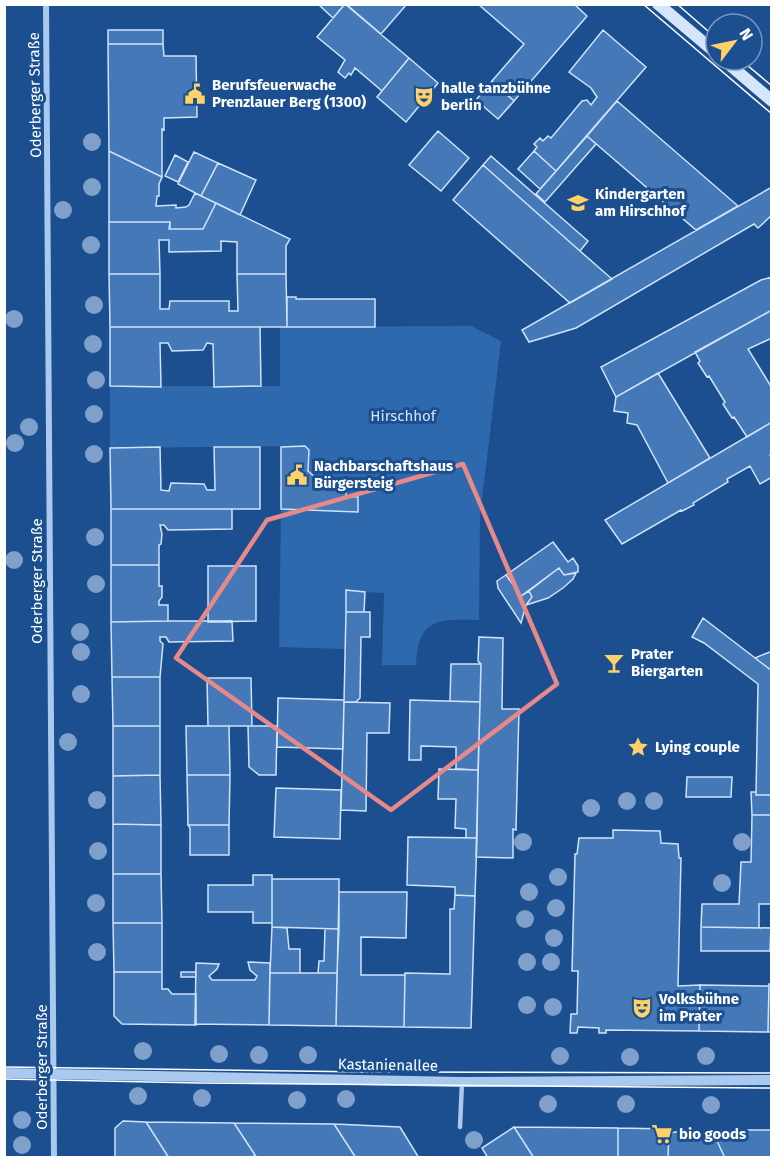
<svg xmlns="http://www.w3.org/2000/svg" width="776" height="1162" viewBox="0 0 776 1162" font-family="'Fira Sans',sans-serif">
  <rect width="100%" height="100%" fill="#1b4f8f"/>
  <path fill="#2e69ad" d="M471,326L501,341L480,516L479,620C439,619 418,617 416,665H382L384,593L346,591L345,649L279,647L281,509L358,512L357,497L346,496L347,484L317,479L308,471L309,450L305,446L110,448V386H280V327Z"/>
  <path fill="#4478b7" stroke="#cfe3fa" stroke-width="1.5" d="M318,4H345L333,18Z
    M345,4L409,58L382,91L355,68L351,75L349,73L345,78L338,72L345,60L317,37Z
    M346,4H407L381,34Z
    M478,4H574L587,16L514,101L492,81L524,44Z
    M108,30H163V44H108Z
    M603,30L646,67L556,171L534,151L537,147L534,144L540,138L543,141L548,136L551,138L582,101L587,100L591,105L597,97L591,88L569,72Z
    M108,44H163L164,56H196L197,117L164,118V130L162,129V177L109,151Z
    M409,58L438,83L406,122L377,97Z
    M492,81L514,101L498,119L476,100Z
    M617,101L738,206L696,230L587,136Z
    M438,131L469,158L441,191L409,165Z
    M587,136L596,144L545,202L536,194Z
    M109,151L162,177L159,184V196H157L156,206L176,205V208L186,207L189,205L195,193L216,203L203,229H170V222H109Z
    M534,151L556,171L540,189L518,169Z
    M194,152L218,163L201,196L178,184Z
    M175,155L188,162L178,182L165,176Z
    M491,156L588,241L580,251L483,165Z
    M218,163L256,180L240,215L201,196Z
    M483,165L580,251L612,279L570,303L453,200Z
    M772,187V215L758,228L754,224L576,328L529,342L522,330Z
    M216,203L290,239L286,246V274H237V242L221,241V251L169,252V240H159L160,274H109V222H170L169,229H203Z
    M109,274H160V309H169L170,301H229V311H238L237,274H286L287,327H110Z
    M772,277V310L616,397L601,367L761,280Z
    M287,297H296V299H375V327H287Z
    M772,310V338L748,349L772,388V422L747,437L734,417L732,418L723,404L725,402L709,376L707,377L698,363L700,361L695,352Z
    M110,327H260L261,386L214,387L213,344L207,343L203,350L172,351L168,343H160L161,387L110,386Z
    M658,373L710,458L668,483L637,425L627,423L628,413L614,411L616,397Z
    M772,422V454L770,455L772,459V477L760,484L750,466L727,479L728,482L693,503L694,505L682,511L681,510L622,544L605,520Z
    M305,446L309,450L308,471L317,479L342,480L347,484L346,496L358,497V512L281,509V447Z
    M160,447L161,490L169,491L171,483L204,484L207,490H215L214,447H260V509H111L110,448Z
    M111,509H232V529L168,530L164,525H160L162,534L161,544L159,545V565H111Z
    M553,542L568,562L573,558L578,566V572L564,575L559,568L521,596L506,575Z
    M111,565H159V586H162V597L159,601V605H168V621L111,622Z
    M208,566H256V621L208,622Z
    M559,568L564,575L576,573L573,579L563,588L548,598L526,605L532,597L529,591Z
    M506,575L521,596L529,591L532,597L526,605L521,623L498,588L497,581Z
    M346,590L365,592L364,612H346Z
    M346,612H370V637H361L360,698L356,702H344Z
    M703,618L772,671V795H756L758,684L704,643L692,637Z
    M168,621H232L233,641L169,642L166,637H160V641L163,644L160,677H112L111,622Z
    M479,637L503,638L502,709H519L516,830L513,829V858L476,857L481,664L478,661Z
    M772,651V671L755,658Z
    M451,664H481L480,702L450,701Z
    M112,677H160V726H113Z
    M207,678H251L252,726H208Z
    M278,698L344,700L343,749L277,747Z
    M410,700L480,702L478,770L456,769V747L421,746V760H409Z
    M344,702L390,703L389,733H367L366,811L341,810Z
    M113,726H160V775L113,776Z
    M186,726H229L230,775H187Z
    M248,726H277L276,775H259L249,767Z
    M439,769L478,770L477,838H466V829L455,828L456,799H438Z
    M160,775L161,825L113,824V776Z
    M187,775H230L229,825H188Z
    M687,777H732L731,797H686Z
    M276,788L341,790L340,839L274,837Z
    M751,792H756V795H772V815H752Z
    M752,815H772L771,904H759V928L701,927L702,904H739L741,862H751Z
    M113,824L161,825V874H113Z
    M188,825H229V855H190V828Z
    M613,830L660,831L661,843L678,844L679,858H681L678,986L700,985L699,1031L606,1030V1033H599V1028L578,1027L577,1033H570L571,1014H577L578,971H572L575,854H577L579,838H613Z
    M408,837L477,838L475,896L455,895V887L407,885Z
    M113,874H161L162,923H113Z
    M253,875H272V923H253V912H208V885H253Z
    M272,879H339V929L272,927Z
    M339,892H407L406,938L361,937V975H405L404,1027L336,1026Z
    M455,895L475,896L471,1028L404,1027L405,973L450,974V909H454Z
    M771,904L772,949H770L771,928Z
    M113,923H162V972H114Z
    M272,927L287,928L289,949H300V973H270Z
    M701,927L771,928L770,951H701Z
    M325,929H339L337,973H318L319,961H324Z
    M248,962L270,963L269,1025L195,1024L196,963L219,964L217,969L209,976L212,980H255L257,976L250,970Z
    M114,972H162V989H168L172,994H196V1025L122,1024L114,1016Z
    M181,972H196V977H181Z
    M270,973H337L336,1026L269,1025Z
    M769,984H772V1032H768Z
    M700,985L769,986L768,1032L699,1031Z
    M123,1121L146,1122L169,1158H115V1128Z
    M146,1122L234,1123L255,1155L252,1158H169Z
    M234,1123L334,1124L356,1158H257Z
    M334,1124L400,1127L419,1158H356Z
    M514,1127L618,1128V1158H534Z
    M514,1127L534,1158H488L482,1148Z
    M618,1128L669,1129L668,1158H618Z
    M669,1129L670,1133L692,1129L713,1137L709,1129L712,1130L725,1158H668Z
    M712,1130H772V1158H725Z"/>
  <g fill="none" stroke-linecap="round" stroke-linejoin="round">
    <path stroke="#a9c9ee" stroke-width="4.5" d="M460,1127L462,1082"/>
    <path stroke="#a9c9ee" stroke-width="6" d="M46,4L54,1158"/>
    <path stroke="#a9c9ee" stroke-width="10" d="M4,1073L462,1082L772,1080"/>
    <path stroke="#d6e6fa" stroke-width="12" d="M658,4L716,53
      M724,60L772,101"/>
    <path stroke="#fff" stroke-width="1.5" d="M643,4L772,114
      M677,4L716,38
      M741,60L772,86
      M4,1067L369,1072L772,1073
      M4,1079L200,1083L772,1088"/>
  </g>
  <g fill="#7ea0ca">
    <circle cx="92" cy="142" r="9"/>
    <circle cx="92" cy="187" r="9"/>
    <circle cx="63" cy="210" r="9"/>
    <circle cx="91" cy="245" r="9"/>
    <circle cx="94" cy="305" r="9"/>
    <circle cx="14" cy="319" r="9"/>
    <circle cx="93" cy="344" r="9"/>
    <circle cx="96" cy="380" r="9"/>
    <circle cx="94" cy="414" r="9"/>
    <circle cx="29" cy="427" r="9"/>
    <circle cx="15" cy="443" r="9"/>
    <circle cx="94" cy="454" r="9"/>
    <circle cx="95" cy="537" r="9"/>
    <circle cx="14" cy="560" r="9"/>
    <circle cx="96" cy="584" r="9"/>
    <circle cx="80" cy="632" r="9"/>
    <circle cx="81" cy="652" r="9"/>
    <circle cx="81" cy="694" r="9"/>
    <circle cx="68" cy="742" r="9"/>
    <circle cx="97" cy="800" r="9"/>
    <circle cx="627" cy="801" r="9"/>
    <circle cx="654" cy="801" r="9"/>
    <circle cx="591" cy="808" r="9"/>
    <circle cx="523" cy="842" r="9"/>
    <circle cx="742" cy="842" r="9"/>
    <circle cx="98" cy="851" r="9"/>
    <circle cx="558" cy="877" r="9"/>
    <circle cx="722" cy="883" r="9"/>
    <circle cx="529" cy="892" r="9"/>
    <circle cx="96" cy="903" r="9"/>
    <circle cx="556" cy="908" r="9"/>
    <circle cx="525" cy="919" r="9"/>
    <circle cx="554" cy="938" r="9"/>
    <circle cx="97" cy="952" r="9"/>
    <circle cx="527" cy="962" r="9"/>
    <circle cx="551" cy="962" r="9"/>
    <circle cx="527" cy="1005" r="9"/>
    <circle cx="553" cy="1007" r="9"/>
    <circle cx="143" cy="1051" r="9"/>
    <circle cx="219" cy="1054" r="9"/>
    <circle cx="259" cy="1055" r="9"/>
    <circle cx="308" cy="1055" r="9"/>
    <circle cx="560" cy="1056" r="9"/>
    <circle cx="706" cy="1056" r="9"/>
    <circle cx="630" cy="1057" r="9"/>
    <circle cx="138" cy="1096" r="9"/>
    <circle cx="202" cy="1098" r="9"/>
    <circle cx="346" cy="1099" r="9"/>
    <circle cx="297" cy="1100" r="9"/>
    <circle cx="548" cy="1104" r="9"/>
    <circle cx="626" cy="1104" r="9"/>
    <circle cx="711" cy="1105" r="9"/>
    <circle cx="22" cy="1120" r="9"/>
    <circle cx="474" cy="1140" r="9"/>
    <circle cx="22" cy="1145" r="9"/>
  </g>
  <path fill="none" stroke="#e88989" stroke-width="4.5" stroke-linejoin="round" d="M463,464L557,684L391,810L176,658L267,520Z"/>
  <defs>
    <g id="civic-bare" transform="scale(1.62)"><path d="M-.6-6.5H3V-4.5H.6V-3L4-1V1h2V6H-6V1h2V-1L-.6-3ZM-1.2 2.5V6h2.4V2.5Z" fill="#ffd166" stroke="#1b4f8f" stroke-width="2.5" paint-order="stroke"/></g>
    <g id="theatre-bare" transform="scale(1.62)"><path d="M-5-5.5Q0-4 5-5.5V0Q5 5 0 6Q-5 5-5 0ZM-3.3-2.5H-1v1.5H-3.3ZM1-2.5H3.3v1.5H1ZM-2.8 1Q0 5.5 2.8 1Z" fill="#ffd166" stroke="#1b4f8f" stroke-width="2.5" paint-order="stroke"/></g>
    <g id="school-bare" transform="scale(1.62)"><path d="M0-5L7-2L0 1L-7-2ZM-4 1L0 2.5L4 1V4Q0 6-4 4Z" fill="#ffd166" stroke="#1b4f8f" stroke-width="2.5" paint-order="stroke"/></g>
    <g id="bar-bare" transform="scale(1.62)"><path d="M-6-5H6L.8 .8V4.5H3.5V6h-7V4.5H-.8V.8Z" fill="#ffd166" stroke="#1b4f8f" stroke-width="2.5" paint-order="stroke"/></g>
    <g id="sight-bare" transform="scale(1.62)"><path d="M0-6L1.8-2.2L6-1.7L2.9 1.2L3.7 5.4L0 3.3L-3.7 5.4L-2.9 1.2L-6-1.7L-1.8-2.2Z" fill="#ffd166" stroke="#1b4f8f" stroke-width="2.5" paint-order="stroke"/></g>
    <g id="supermarket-bare" transform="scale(1.62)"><path d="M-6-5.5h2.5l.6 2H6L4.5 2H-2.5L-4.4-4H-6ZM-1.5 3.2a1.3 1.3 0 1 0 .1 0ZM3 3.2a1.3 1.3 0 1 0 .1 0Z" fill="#ffd166" stroke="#1b4f8f" stroke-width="2.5" paint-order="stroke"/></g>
  </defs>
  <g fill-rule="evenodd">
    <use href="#civic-bare" x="195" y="94"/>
    <use href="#theatre-bare" x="424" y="97"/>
    <use href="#school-bare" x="578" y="203"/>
    <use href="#civic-bare" x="297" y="475"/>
    <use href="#bar-bare" x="614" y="663"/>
    <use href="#sight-bare" x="638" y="747"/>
    <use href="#theatre-bare" x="642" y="1008"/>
    <use href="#supermarket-bare" x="662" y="1134"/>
  </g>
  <g text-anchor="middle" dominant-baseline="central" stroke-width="6" stroke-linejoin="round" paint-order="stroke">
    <g font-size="15" font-weight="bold" fill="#fff" stroke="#1b4f8f" text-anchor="start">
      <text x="212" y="85">Berufsfeuerwache<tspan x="212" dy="17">Prenzlauer Berg (1300)</tspan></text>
      <text x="441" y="88">halle tanzbühne<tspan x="441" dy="17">berlin</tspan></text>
      <text x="595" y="194">Kindergarten<tspan x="595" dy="17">am Hirschhof</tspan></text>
      <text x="314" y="466">Nachbarschaftshaus<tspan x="314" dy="17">Bürgersteig</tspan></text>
      <text x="631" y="654">Prater<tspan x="631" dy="17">Biergarten</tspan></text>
      <text x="655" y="747">Lying couple</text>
      <text x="659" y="999">Volksbühne<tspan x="659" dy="17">im Prater</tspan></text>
      <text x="679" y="1134">bio goods</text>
    </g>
    <g font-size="15" fill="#fff" stroke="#1b4f8f">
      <text transform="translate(35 95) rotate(-91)">Oderberger Straße</text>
      <text transform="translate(37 581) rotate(-90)">Oderberger Straße</text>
      <text transform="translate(388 1065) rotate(1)">Kastanienallee</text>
      <text transform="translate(42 1067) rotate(-90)">Oderberger Straße</text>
    </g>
    <g font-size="15" fill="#cfe3fa" stroke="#1b4f8f">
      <text x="403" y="416">Hirschhof</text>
    </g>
  </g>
  <rect width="776" height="1162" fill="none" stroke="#ffffff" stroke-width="12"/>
  <g transform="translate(734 42) rotate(58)"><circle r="28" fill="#1b4f8f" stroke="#7695bc" stroke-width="1.5"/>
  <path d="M0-4.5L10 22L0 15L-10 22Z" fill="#ffd166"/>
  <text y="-9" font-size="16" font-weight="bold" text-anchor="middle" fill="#ffffff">N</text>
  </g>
</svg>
